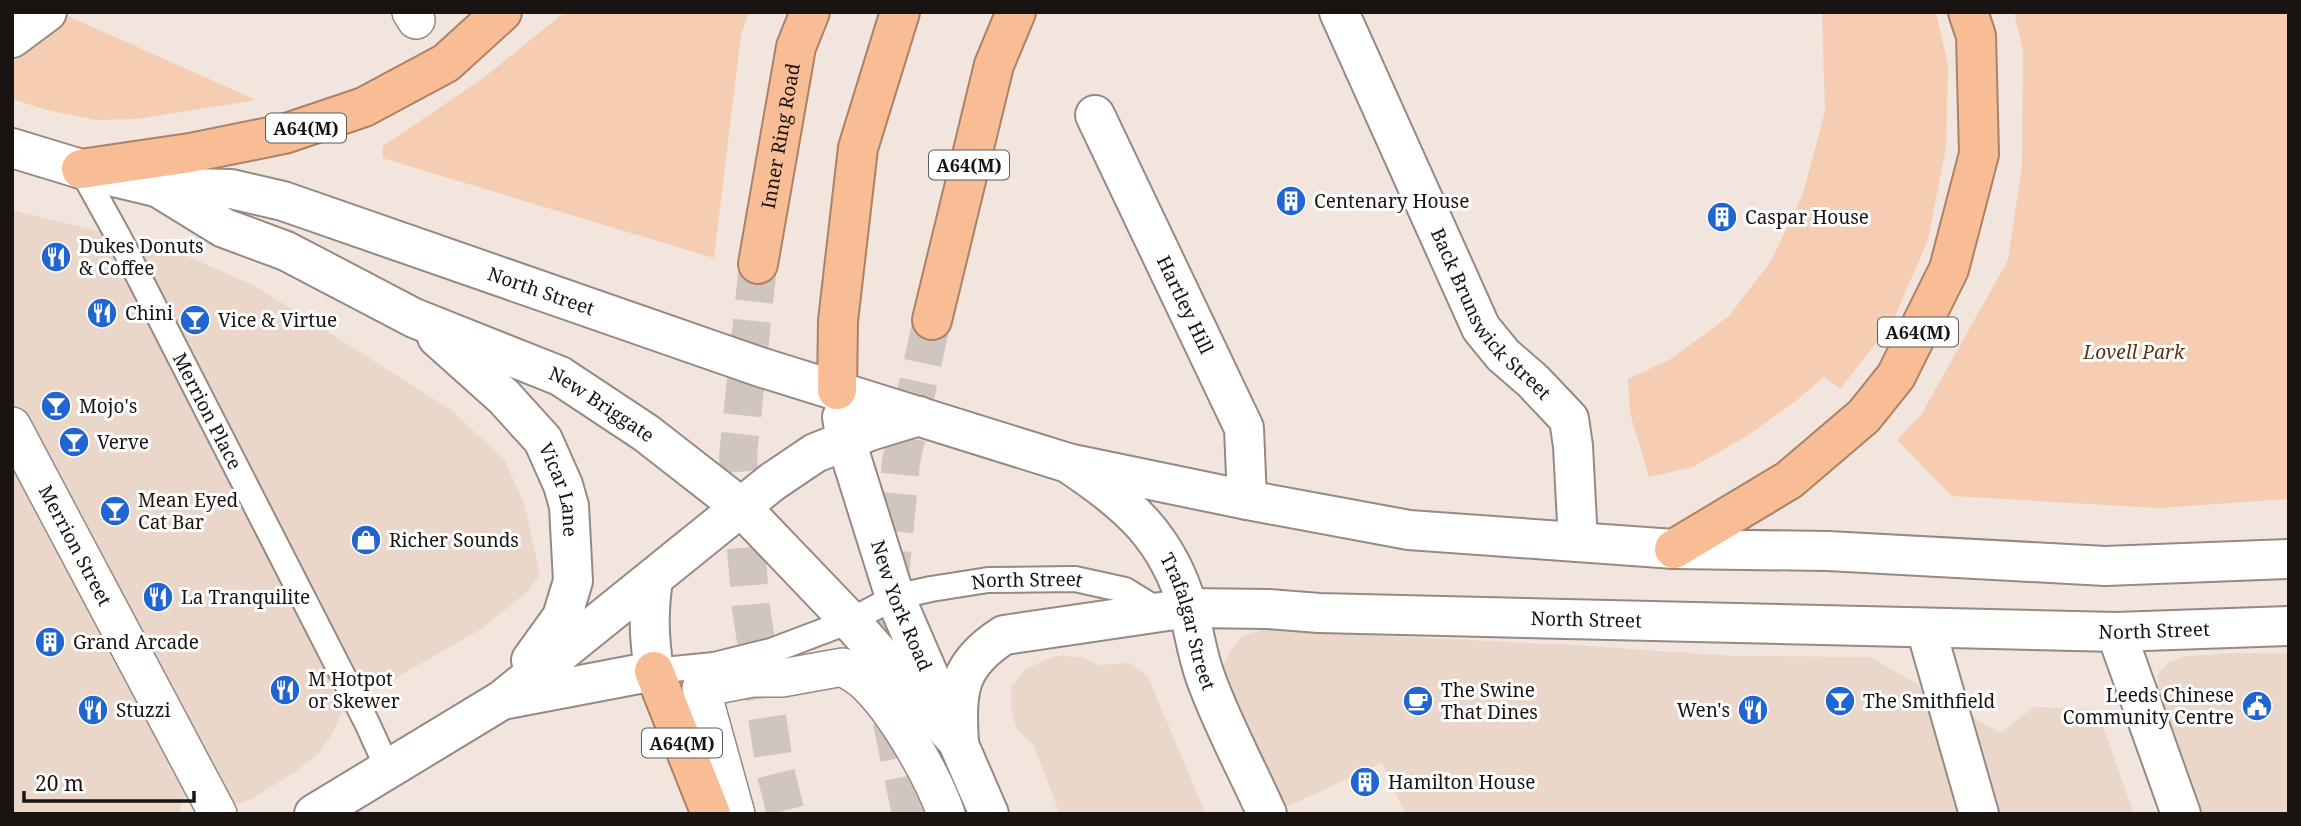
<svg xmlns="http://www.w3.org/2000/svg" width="2301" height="826" viewBox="0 0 2301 826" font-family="'Noto Serif',serif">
  <rect width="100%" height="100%" fill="#f2e5dd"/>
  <path fill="#ebd7ca" d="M12,210L144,242L185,255L257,287L453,411L505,461L524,503L540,574L529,590L483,628L385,684L374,687L344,708L334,731L319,753L295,772L252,799L239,804L228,799L216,779L183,798L179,814H12Z
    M1263,630L1573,645L1734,656L1871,657L2000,733L2034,707L2097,709L2134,814H1405L1382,763L1282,809L1222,679L1223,665L1230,651L1242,636Z
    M2232,653H2289V814H2202L2157,691L2158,673L2169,662L2186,656Z
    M1055,656L1082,657L1099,665L1130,663L1148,677L1206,814H1060L1033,744L1017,730L1011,708V687L1025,669Z"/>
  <path fill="#f4cdb3" d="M565,12H749L741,35L714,258L382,158L383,146L482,79Z
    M1822,12H1936L1948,66L1946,147L1928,240L1892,323L1840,389L1824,377L1797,400L1747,436L1693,467L1649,477L1630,413L1628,379L1671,359L1729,316L1771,261L1803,194L1825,111Z
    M2014,12H2289V499L2158,508L1952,496L1897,440L1921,415L2008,260L2022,166L2023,51Z
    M68,16L256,100L137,119L96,120L47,110L12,99V64L38,38Z"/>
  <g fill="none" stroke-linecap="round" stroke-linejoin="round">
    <path stroke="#d1c6bf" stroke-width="38" stroke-dasharray="38 19" stroke-linecap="butt" d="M758,264L738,456L751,608L775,770L786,814
      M911,814L891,718L889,588L901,462L932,320"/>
    <g stroke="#958982" stroke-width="28">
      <g id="service">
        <path id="s1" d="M81,169L118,236L367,723L388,769"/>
        <path id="s2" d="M654,671L714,665L771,651L850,621L895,597L931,589L988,580L1075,579L1125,590L1159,611"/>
      </g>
    </g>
    <g stroke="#958982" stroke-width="40">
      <g id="pedestrian">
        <path d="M411,12L416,20"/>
        <path id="s3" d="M12,426L218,814"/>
        <path d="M736,814L701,688L752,678H782L843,667C851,672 860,677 866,683C895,710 933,776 946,814"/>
      </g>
    </g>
    <g stroke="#958982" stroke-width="42">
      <g id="minor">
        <path id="s4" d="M1339,12L1481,328L1503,355L1533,381L1569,419L1573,446L1578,542"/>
        <path d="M12,38L47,12"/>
        <path id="s5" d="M1095,115L1244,428L1247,500"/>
        <path id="s6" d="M1068,463C1128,504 1167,535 1188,608C1194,631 1197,654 1205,676C1221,722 1247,769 1267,814"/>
        <path d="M1926,629L1979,814"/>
        <path d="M2116,632L2181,814"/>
      </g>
    </g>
    <g stroke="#958982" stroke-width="42">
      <g id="tertiary">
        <path id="s7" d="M12,148L81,169L156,187L231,189L283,201L760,367L1068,463L1247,500L1409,530L1674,549L1828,551L2105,566L2289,559"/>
        <path id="s8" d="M159,188L224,228L286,251L414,318L560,376L646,433L741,507L850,621L959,743"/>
        <path id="s9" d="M437,337L504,397L543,440L563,485L569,506L573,581L562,617L531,660"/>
        <path id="s10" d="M842,417L846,441L895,597L989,814"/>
        <path d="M507,699L654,671C649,637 648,614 653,580"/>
        <path id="s11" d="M959,743C956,691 957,665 1004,635L1188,608L1268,609L1319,613L2116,632L2289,626"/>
        <path d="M314,814L502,700L772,482L815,453L870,431L919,416"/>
      </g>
    </g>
    <g stroke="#ab8267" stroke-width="42">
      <g id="motorway">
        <path d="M81,169L190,153L284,134L364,107L446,63L502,12"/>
        <path id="s12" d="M758,264L796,47L810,12"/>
        <path d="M932,320L994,65L1016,12"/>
        <path d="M837,390L838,321L858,148L900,12"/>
        <path d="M1674,549L1789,480L1864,416L1896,376L1949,269L1979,154L1976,36L1968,12"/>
        <path d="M654,671L711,814"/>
      </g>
    </g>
    <use href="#service" stroke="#fff" stroke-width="24"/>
    <use href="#pedestrian" stroke="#fff" stroke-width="37"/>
    <use href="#minor" stroke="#fff" stroke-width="38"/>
    <use href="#tertiary" stroke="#fff" stroke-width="38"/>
    <use href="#motorway" stroke="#f9bd95" stroke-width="38"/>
  </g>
  <defs>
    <g id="building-disc" transform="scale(1.575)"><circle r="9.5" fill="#2165d1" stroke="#fff"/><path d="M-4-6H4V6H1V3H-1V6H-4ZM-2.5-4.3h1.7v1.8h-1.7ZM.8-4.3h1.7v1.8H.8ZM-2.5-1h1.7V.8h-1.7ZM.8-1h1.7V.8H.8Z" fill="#fff"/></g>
    <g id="restaurant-disc" transform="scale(1.575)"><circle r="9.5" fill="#2165d1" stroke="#fff"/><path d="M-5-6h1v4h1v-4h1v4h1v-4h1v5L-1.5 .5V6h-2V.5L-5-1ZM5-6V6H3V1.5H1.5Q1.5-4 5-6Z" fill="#fff"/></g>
    <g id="bar-disc" transform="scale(1.575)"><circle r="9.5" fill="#2165d1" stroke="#fff"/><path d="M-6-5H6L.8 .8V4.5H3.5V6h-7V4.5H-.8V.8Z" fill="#fff"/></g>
    <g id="shop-disc" transform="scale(1.575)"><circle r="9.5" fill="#2165d1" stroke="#fff"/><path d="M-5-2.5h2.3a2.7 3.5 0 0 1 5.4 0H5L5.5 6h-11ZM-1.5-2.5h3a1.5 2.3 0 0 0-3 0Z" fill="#fff"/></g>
    <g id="cafe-disc" transform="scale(1.575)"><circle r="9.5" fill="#2165d1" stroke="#fff"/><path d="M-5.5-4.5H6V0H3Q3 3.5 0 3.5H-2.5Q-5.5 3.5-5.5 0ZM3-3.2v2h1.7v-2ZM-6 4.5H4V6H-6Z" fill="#fff"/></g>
    <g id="civic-disc" transform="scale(1.575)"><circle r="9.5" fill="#2165d1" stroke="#fff"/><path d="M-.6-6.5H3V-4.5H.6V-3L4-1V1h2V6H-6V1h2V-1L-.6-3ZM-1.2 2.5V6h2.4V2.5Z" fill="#fff"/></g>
  </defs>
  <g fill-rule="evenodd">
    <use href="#building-disc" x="1291" y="201"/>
    <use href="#building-disc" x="1722" y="217"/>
    <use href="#restaurant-disc" x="56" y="257"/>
    <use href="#restaurant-disc" x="102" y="313"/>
    <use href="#bar-disc" x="195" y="320"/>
    <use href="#bar-disc" x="56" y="406"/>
    <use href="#bar-disc" x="74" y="442"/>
    <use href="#bar-disc" x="115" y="511"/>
    <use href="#shop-disc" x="366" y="540"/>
    <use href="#restaurant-disc" x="158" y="597"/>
    <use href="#building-disc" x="50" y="642"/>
    <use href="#restaurant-disc" x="285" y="690"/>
    <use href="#cafe-disc" x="1418" y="701"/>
    <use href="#bar-disc" x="1840" y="701"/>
    <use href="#civic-disc" x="2257" y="706"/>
    <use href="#restaurant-disc" x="93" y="710"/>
    <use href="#restaurant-disc" x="1753" y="710"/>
    <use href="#building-disc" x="1365" y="782"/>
  </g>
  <g text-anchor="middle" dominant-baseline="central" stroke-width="6" stroke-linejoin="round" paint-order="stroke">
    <g fill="#fff" stroke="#5e5a59" stroke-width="2">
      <rect x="266" y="113.5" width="80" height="29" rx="5"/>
      <rect x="929" y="150.5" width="80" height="29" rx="5"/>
      <rect x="1878" y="317.5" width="80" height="29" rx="5"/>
      <rect x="642" y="728.5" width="80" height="29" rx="5"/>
    </g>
    <g font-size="18" font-weight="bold" fill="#191412">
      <text x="306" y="128">A64(M)</text>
      <text x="969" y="165">A64(M)</text>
      <text x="1918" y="332">A64(M)</text>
      <text x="682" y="743">A64(M)</text>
    </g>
    <g font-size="19" fill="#191412" stroke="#fff">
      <text stroke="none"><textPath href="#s12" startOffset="130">Inner Ring Road</textPath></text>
      <text stroke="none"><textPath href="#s7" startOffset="551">North Street</textPath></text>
      <text stroke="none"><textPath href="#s5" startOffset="210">Hartley Hill</textPath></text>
      <text stroke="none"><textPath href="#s4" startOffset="340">Back Brunswick Street</textPath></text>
      <text stroke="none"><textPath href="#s8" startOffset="494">New Briggate</textPath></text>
      <text stroke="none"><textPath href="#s1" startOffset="273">Merrion Place</textPath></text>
      <text stroke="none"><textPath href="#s9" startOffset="201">Vicar Lane</textPath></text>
      <text stroke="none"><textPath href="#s3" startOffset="135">Merrion Street</textPath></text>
      <text stroke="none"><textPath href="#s2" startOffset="388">North Street</textPath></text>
      <text stroke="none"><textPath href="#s10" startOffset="198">New York Road</textPath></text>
      <text stroke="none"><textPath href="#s11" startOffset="710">North Street</textPath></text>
      <text stroke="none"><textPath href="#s6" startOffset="206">Trafalgar Street</textPath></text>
      <text stroke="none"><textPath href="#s11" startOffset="1278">North Street</textPath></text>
    </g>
    <g font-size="19" fill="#191412" stroke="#fff" text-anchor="start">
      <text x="1314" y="201">Centenary House</text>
      <text x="1745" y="217">Caspar House</text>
      <text x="79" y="246">Dukes Donuts<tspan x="79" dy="22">&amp; Coffee</tspan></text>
      <text x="125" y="313">Chini</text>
      <text x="218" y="320">Vice &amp; Virtue</text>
      <text x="79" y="406">Mojo's</text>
      <text x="97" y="442">Verve</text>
      <text x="138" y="500">Mean Eyed<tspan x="138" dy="22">Cat Bar</tspan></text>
      <text x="389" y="540">Richer Sounds</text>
      <text x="181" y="597">La Tranquilite</text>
      <text x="73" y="642">Grand Arcade</text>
      <text x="308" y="679">M Hotpot<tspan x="308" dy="22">or Skewer</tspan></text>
      <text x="1441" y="690">The Swine<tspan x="1441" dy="22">That Dines</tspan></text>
      <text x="2234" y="695" text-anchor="end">Leeds Chinese<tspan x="2234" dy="22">Community Centre</tspan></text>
      <text x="1863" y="701">The Smithfield</text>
      <text x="116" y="710">Stuzzi</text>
      <text x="1730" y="710" text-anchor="end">Wen's</text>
      <text x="1388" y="782">Hamilton House</text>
    </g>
    <g font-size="19" font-style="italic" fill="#5f320f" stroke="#fff">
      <text x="2134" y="352">Lovell Park</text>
    </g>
  </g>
  <rect width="2301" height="826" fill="none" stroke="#191412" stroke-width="28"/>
  <path d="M24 791v10h170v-10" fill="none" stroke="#191412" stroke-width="3.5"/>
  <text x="35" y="791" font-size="21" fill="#191412" stroke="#ffffff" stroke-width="5" paint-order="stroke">20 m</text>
</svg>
